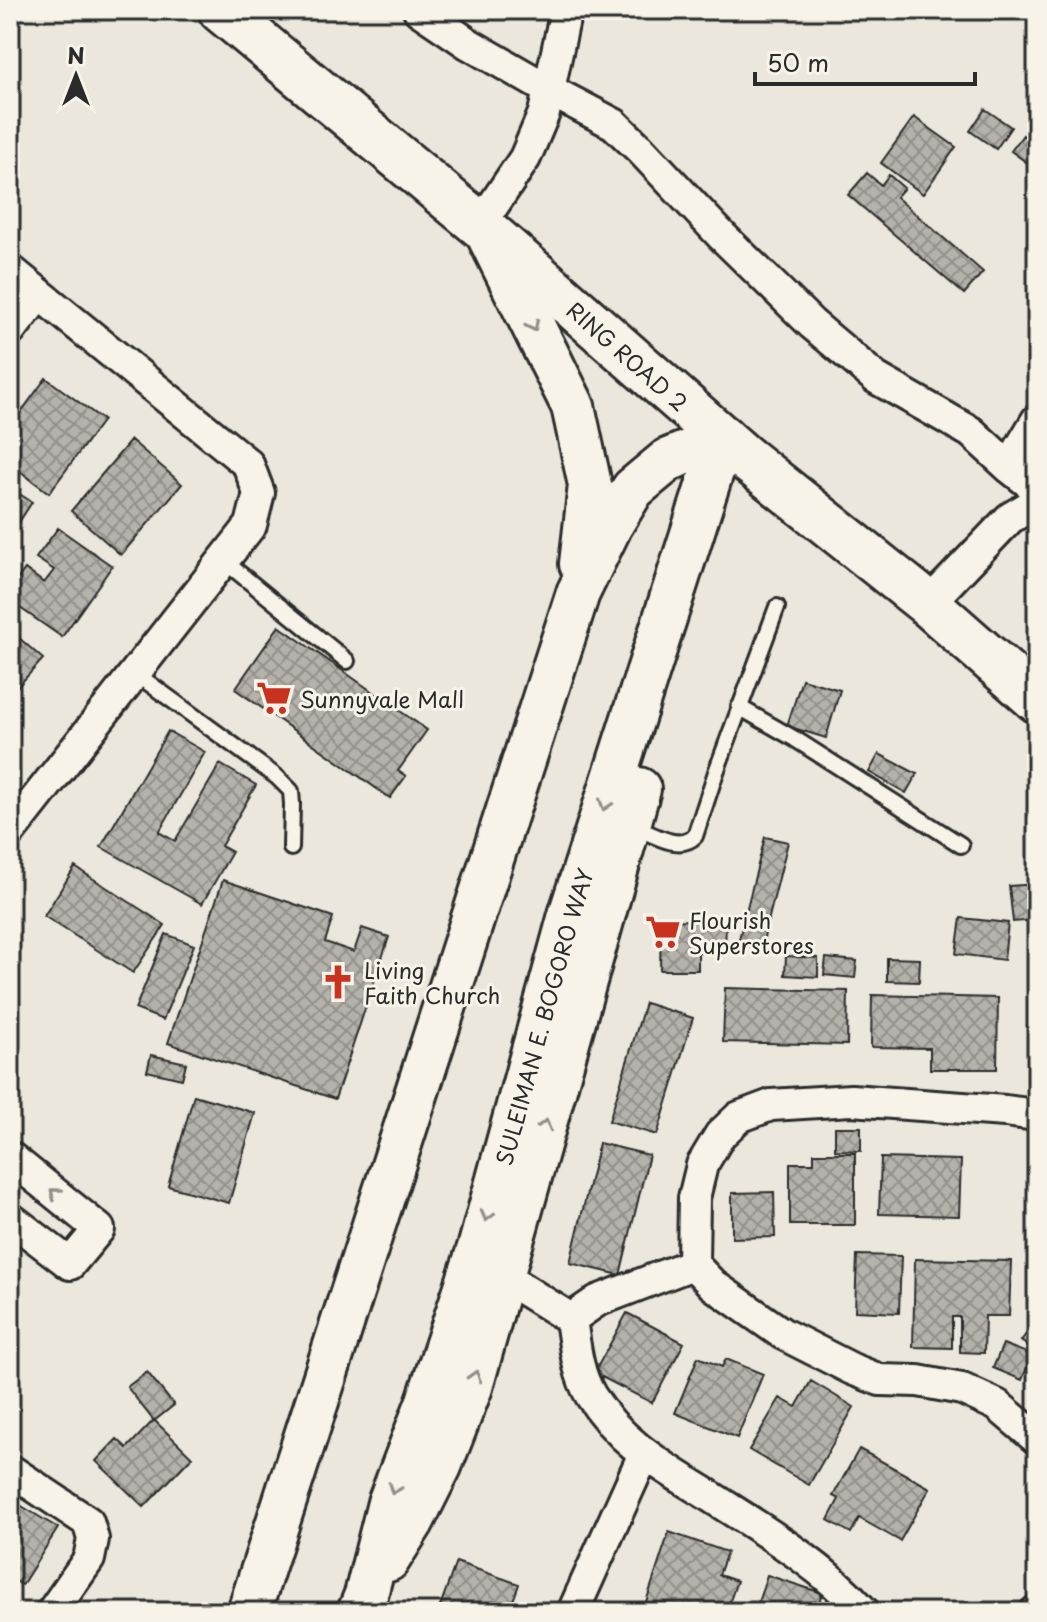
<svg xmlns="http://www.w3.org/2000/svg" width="1047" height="1622" viewBox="0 0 1047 1622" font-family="'Playpen Sans',sans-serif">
  <defs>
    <pattern id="building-cross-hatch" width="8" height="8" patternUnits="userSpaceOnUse" patternTransform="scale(2)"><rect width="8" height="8" fill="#b5b2ab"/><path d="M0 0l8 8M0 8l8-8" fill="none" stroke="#93918b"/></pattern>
  </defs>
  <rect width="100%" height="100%" fill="#ebe7dd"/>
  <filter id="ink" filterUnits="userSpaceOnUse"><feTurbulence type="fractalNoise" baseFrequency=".0125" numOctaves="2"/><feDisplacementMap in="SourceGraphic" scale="16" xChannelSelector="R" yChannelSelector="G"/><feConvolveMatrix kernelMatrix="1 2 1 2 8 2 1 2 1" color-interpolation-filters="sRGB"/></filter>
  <g filter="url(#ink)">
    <path fill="url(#building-cross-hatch)" stroke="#2b2b2b" stroke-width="2" d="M985,109L1011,127L996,149L970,131Z
      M914,117L956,147L923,194L881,163Z
      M1023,135L1037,145V170L1011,151Z
      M867,173L881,185L889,175L904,188L896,197L983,272L964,294L848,195Z
      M46,378L103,420L49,493L10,464V427Z
      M131,440L182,484L121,555L71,511Z
      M10,488L32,502L10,536Z
      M58,528L112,566L62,637L10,601V589L25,569L44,583L54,570L36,558Z
      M279,626L427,730L398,771L406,776L390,798L235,689Z
      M10,630L43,659L10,695Z
      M802,679L840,690L826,738L787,726Z
      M168,731L205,752L159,832L175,841L220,764L256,785L221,846L232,852L202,904L101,847Z
      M879,754L917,774L906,793L869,772Z
      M765,837L788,842L761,949L738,943Z
      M75,867L165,925L133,973L44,916Z
      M223,880L333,917L325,942L354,952L362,928L389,937L335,1099L168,1043Z
      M1037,884V920L1013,922L1009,886Z
      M961,918L1008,923L1004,960L956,954Z
      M661,920L726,921L725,953H698V970H660Z
      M166,934L194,945L163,1020L135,1009Z
      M786,956L818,958V977L785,975Z
      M826,958L857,961L855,978L824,975Z
      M887,958L920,959L919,982L887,981Z
      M725,988L848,991L847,1045L723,1042Z
      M872,995L998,998L997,1069H930V1048L871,1047Z
      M645,1003L693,1018L657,1135L609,1121Z
      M1037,1019V1052L1028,1050Z
      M151,1055L186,1063L182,1079L147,1071Z
      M194,1095L255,1113L229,1203L168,1186Z
      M835,1127H861V1151L835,1150Z
      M599,1143L649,1155L620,1275L570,1263Z
      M814,1153H855V1225H790V1163H814Z
      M881,1158L961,1160L959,1216L879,1214Z
      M774,1192L775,1237L732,1238V1193Z
      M857,1255L901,1256L899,1313L855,1311Z
      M915,1259L1011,1261L1009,1316H985L984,1353L960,1352V1317H952V1348L913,1347Z
      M627,1313L684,1343L652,1403L594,1373Z
      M1037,1319V1353L1021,1341Z
      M1003,1344L1032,1355L1022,1380L993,1368Z
      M698,1357L722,1367L726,1359L763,1374L737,1438L675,1413Z
      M147,1372L174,1405L154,1421L127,1387Z
      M811,1381L854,1407L809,1485L749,1450L780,1398L796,1407Z
      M154,1420L192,1457L144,1507L96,1461L117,1439L127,1448Z
      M859,1449L930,1488L900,1541L859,1518L851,1533L828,1520L839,1499L833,1496Z
      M10,1499L58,1528L22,1585L10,1578Z
      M669,1532L727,1552L719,1575L737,1581L726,1612H666L645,1605Z
      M456,1562L519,1584L509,1612H438Z
      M767,1575L822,1593L816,1612H755Z"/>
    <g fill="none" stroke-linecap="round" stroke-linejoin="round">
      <g stroke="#2b2b2b" stroke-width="20">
        <path id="lane" d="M223,560L347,661
          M135,673L277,777L291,791L292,804L291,848
          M739,707L795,739L961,845
          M633,826C652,834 679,852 695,836L716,772L777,607"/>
      </g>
      <g stroke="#2b2b2b" stroke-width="36">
        <path id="street" d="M419,10L469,44L549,90L614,124L641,150L721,235L812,324L876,378L971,432L1009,467L1037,489
          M480,225L525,158L544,113L566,10
          M10,270L248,464L259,493L251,525L10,832
          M10,331L39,294
          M1009,467L1037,420
          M928,604L1010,518L1037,502
          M1037,1115L1005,1111L851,1100L771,1105L739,1117L720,1135L702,1165L694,1198L693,1264L713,1285L783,1334L852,1369L880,1380L918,1381L962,1389L997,1405L1037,1439
          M10,1157L99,1229L70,1264L10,1218
          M502,1276L571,1319C575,1345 577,1373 591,1396C620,1442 657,1463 702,1491C759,1528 818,1561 864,1612
          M571,1319L597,1301L693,1264
          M10,1470L88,1522L93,1539L89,1559L52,1612
          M573,1612L644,1454
          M1035,1612L1037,1611"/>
      </g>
      <g stroke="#2b2b2b" stroke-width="48">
        <g id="secondary">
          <path d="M487,233L573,406L590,485L581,564"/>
          <path d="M388,1560L412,1522L440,1466L471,1387L639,789"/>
          <path d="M249,1612L578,593L611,525L633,489L668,460L723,437"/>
          <path id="s1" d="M359,1612L366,1595L389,1503L428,1401L480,1245L570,915L723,437"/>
        </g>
      </g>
      <g stroke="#2b2b2b" stroke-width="50">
        <g id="primary">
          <path id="s2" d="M221,10L480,225L744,457L928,604L1037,700"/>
        </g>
      </g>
      <use href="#lane" stroke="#f7f3e8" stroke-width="14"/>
      <use href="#street" stroke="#f7f3e8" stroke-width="30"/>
      <use href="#secondary" stroke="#f7f3e8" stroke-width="42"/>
      <use href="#primary" stroke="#f7f3e8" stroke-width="44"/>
    </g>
    <defs><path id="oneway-chevron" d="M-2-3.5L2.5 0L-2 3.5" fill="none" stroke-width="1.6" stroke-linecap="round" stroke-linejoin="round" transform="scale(2)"/></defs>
    <g stroke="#918f8a">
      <use href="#oneway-chevron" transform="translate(533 326) rotate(64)"/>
      <use href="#oneway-chevron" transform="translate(605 805) rotate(108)"/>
      <use href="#oneway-chevron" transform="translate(545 1125) rotate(-74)"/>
      <use href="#oneway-chevron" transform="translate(55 1193) rotate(-141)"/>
      <use href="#oneway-chevron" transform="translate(487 1216) rotate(105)"/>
      <use href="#oneway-chevron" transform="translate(475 1376) rotate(-74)"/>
      <use href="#oneway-chevron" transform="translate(394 1489) rotate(111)"/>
    </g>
  </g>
  <defs>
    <g id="supermarket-bare" transform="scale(2.76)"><path d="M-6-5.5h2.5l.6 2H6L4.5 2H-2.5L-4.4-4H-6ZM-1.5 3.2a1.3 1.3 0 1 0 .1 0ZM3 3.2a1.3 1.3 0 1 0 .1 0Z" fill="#c8321e" stroke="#f7f3e8" stroke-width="2.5" paint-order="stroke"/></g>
    <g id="church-bare" transform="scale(2.76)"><path d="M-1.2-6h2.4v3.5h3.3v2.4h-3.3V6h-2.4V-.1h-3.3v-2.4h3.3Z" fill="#c8321e" stroke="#f7f3e8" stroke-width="2.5" paint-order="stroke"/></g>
  </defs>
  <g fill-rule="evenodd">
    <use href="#supermarket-bare" x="274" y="698"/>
    <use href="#supermarket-bare" x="663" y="932"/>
    <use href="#church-bare" x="338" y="982"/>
  </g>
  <g text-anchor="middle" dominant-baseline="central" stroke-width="6" stroke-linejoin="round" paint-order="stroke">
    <g font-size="22" fill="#2b2b2b" stroke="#f7f3e8">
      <text stroke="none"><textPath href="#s2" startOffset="534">RING ROAD 2</textPath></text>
      <text stroke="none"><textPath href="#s1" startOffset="624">SULEIMAN E. BOGORO WAY</textPath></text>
    </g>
    <g font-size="22" fill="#2b2b2b" stroke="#f7f3e8" text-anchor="start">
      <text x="300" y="698">Sunnyvale Mall</text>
      <text x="689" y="919">Flourish<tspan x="689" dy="25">Superstores</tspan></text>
      <text x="364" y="969">Living<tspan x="364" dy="25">Faith Church</tspan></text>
    </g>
  </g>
  <rect width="1047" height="1622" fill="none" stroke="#f7f3e8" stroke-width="40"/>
  <rect x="20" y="20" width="1007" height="1582" fill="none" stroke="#2b2b2b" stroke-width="3" filter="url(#ink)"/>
  <g transform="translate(76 76)" stroke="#f7f3e8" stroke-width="6" paint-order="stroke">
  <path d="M0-6L14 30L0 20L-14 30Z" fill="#2b2b2b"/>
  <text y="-12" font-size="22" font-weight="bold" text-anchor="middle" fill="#2b2b2b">N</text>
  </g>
  <path d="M755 72v12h220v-12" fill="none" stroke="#2b2b2b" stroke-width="4"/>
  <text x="767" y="72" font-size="24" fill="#2b2b2b" stroke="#f7f3e8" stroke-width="6" paint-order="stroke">50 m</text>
</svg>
